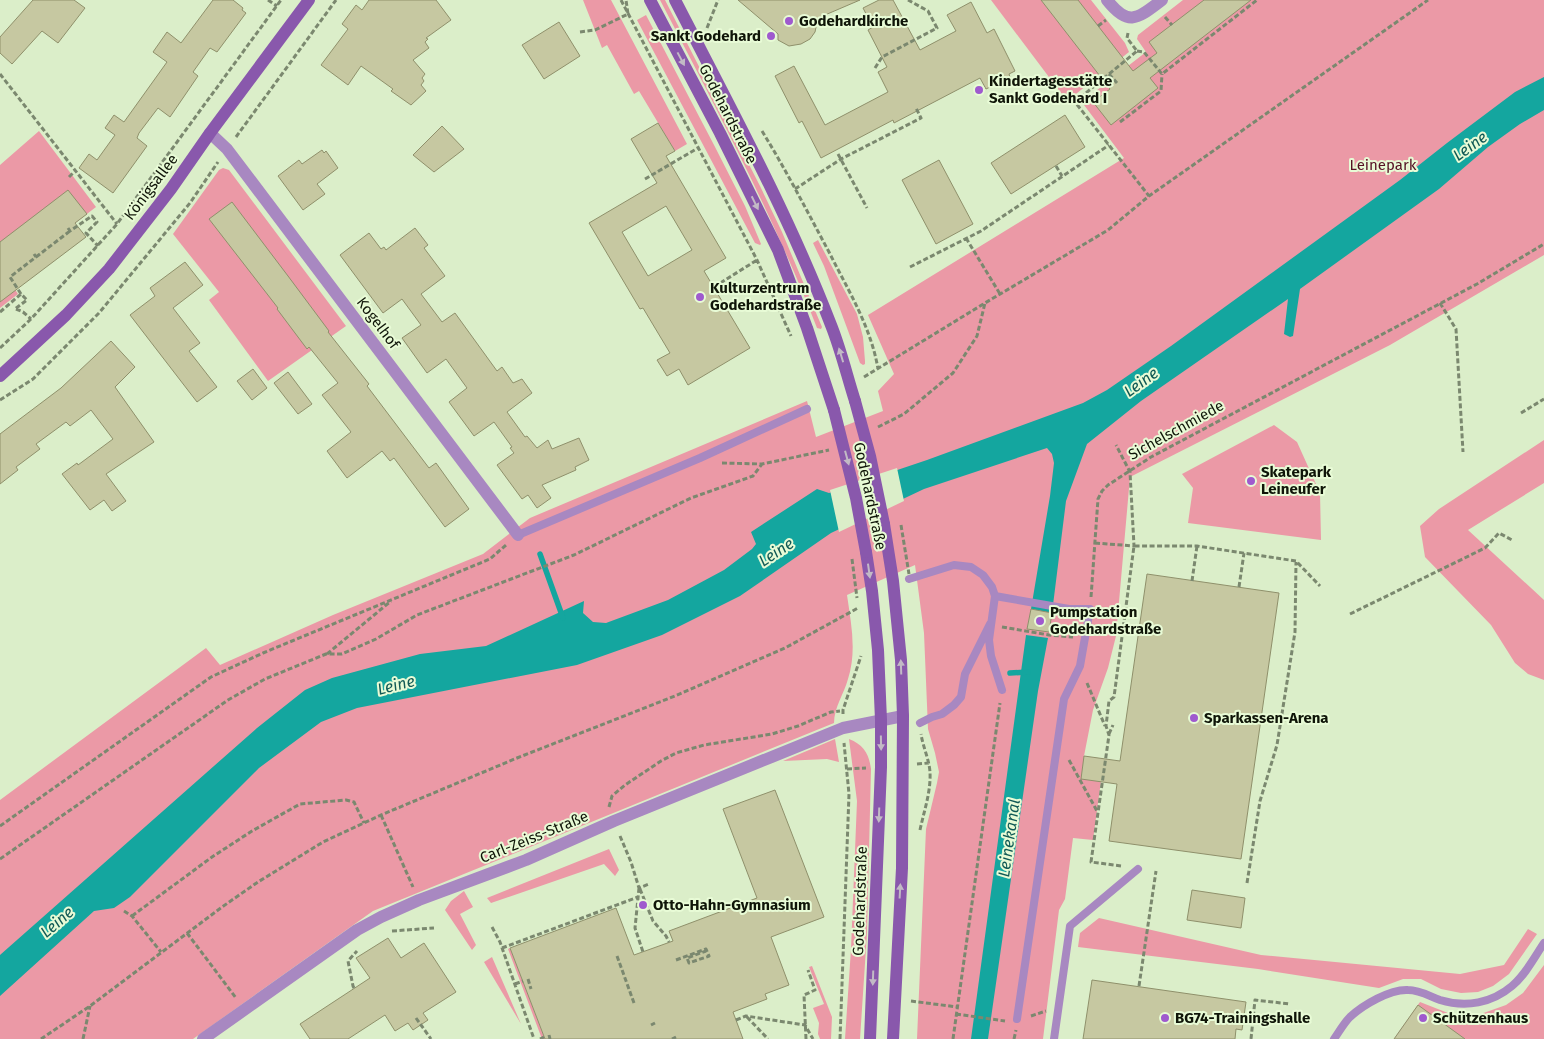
<svg xmlns="http://www.w3.org/2000/svg" width="1544" height="1039" viewBox="0 0 1544 1039" font-family="'Fira Sans',sans-serif">
  <rect width="100%" height="100%" fill="#dbeec9"/>
  <path fill="#eb99a6" d="M583,0H611L687,144L675,151L639,91L634,94L607,45L602,48Z
    M660,0H665L760,186L782,232L822,327L821,329L817,328C773,215 716,108 660,0Z
    M991,0H1091L1125,43L1129,52L1067,101Z
    M1183,0H1544V255L1390,345L1130,477L1116,636L1108,668L1093,710L1084,756L1101,781L1093,840L1073,838L1065,899L1059,910L1043,1039H917L926,829L937,783L939,772L935,753L928,729L924,633L915,565L847,595C851,623 857,651 848,679C844,694 834,707 834,723L373,911L193,1039H0V800L206,648L220,665L333,615L483,554L530,518L807,401L816,437L883,411L878,391L894,374L868,315L1124,158L1084,105L1083,101L1146,52L1137,39L1138,35Z
    M646,15L714,145L745,206L761,244L760,245L755,243L637,20Z
    M39,131L96,207L6,276L18,294L0,308V165Z
    M223,168L229,170L346,326L268,381L209,300L219,292L173,234L219,170Z
    M818,240L857,314L863,337L865,361V364L863,365L860,363L824,266L813,243Z
    M1274,425L1297,442L1320,493L1321,540L1188,523L1193,488L1182,474Z
    M1544,440V483L1468,530L1544,600V680L1528,674L1515,663L1491,625L1425,557L1420,526L1439,509Z
    M835,739L839,762L827,759L783,761Z
    M849,739C864,745 869,754 871,769L867,933L860,1039H845L851,949L857,801Z
    M609,849L619,870L615,876L604,864L491,903L487,898Z
    M464,891L473,907L460,914L476,945L472,950L445,910L451,901Z
    M1099,918L1261,955L1460,974L1504,965L1528,929L1537,934L1509,974L1493,986L1478,992L1461,993L1441,989L1421,979H1403L1379,988L1258,969L1078,947L1080,933Z
    M510,948L545,1039H542L508,949Z
    M492,957L521,1024L484,962Z
    M1544,965V1039H1394L1420,1002L1448,1013L1475,1016L1506,1005L1523,993Z
    M812,966L832,1017L831,1039H820L818,1034L819,1023L813,1008L824,1004L809,967Z"/>
  <path fill="#14a69f" d="M1544,77V110L1520,124L1488,147L1439,189L1300,289L1293,336L1290,337L1284,334L1288,299L1141,401L1087,444L1066,501L1052,613L1031,609L1050,496L1054,463L1052,454L1047,448L924,489L831,533L740,596L662,635L577,665L357,708L321,722L259,768L130,897L114,908L94,911L0,996V955L257,728L305,690L332,678L420,654L486,646L584,601L583,613L593,622L606,623L668,600L724,570L752,549L756,544L751,532L817,489L829,493L927,460L1083,403L1107,390L1171,346L1400,180L1447,143L1515,92Z
    M1026,635L1048,638L1038,691L988,1039H971Z"/>
  <path fill="#dbeec9" d="M897,468L904,501L839,532L830,490Z"/>
  <g fill="none" stroke-linecap="round" stroke-linejoin="round">
    <path stroke="#14a69f" stroke-width="5.5" d="M540,554L563,618
      M1010,673L1028,672"/>
  </g>
  <path fill="#c6c8a1" stroke="#8f906b" fill-rule="evenodd" d="M33,0H74L85,8L58,43L42,31L12,64L0,53V37Z
    M213,0H233L243,8L242,10L246,13L217,52L210,48L193,72L198,76L170,117L158,108L139,133L137,138L147,146L113,193L79,168L89,154L97,160L115,135L105,128L114,115L124,122L167,62L153,52L167,32L181,43Z
    M369,0H436L451,20L426,38L428,39L425,42L429,48L413,60L425,74L422,78L424,81L421,85L426,91L411,105L391,91L393,89L361,66L348,85L321,65L348,29L342,24L356,5L362,10Z
    M738,0H860L818,18L815,32L810,39L801,44L789,46L778,40V34Z
    M879,0H893L920,50L956,31L947,15L971,2L987,33L994,29L1015,71L1009,74L1010,77L986,89L980,78L894,123L893,120L821,158L802,121L799,123L775,76L794,66L825,125L888,92L878,72L887,67L868,30L873,27L863,8Z
    M1041,0H1078L1133,71L1157,53L1149,42L1204,0H1251L1150,78L1158,88L1111,125L1093,102L1110,89Z
    M559,22L580,56L544,79L522,45Z
    M1065,115L1085,147L1011,194L991,163Z
    M658,123L675,151L666,156L726,258L704,271L750,348L688,385L679,369L667,376L657,360L670,353L643,308L640,309L589,223L657,183L631,139ZM666,206L692,250L648,276L622,232Z
    M442,126L464,149L434,172L413,155Z
    M322,150L324,153L326,151L338,168L317,184L325,194L303,210L278,176L299,160L302,164Z
    M939,160L973,224L936,244L902,180Z
    M68,190L87,214L75,223L86,237L0,302V242Z
    M232,202L288,276L329,331L328,332L369,384L367,386L429,468L436,463L469,509L445,527L394,458L390,461L382,451L347,478L327,451L351,432L322,395L338,383L309,347L307,349L277,309L278,308L209,219Z
    M415,228L428,245L424,248L445,276L421,294L442,322L455,313L497,371L502,367L513,383L522,379L532,393L507,412L525,437L527,436L537,448L548,440L552,449L579,438L589,460L575,467L576,470L542,485L551,498L537,508L528,495L522,499L497,465L514,453L510,448L512,447L494,422L474,436L449,402L467,388L446,359L427,373L402,338L421,325L402,299L383,313L340,255L369,233L381,249L384,247L386,250Z
    M185,262L203,285L173,308L200,343L189,351L217,387L197,402L130,315L155,296L150,288Z
    M111,341L135,367L115,387L154,442L106,474L126,501L112,511L104,500L90,510L62,474L77,463L78,465L113,439L91,410L70,426L66,422L36,444L40,449L16,467L18,470L0,484V434L61,388Z
    M253,369L267,388L252,400L237,381Z
    M288,372L312,404L298,414L274,383Z
    M1147,574L1279,593L1241,859L1109,841L1117,784L1081,779L1084,756L1120,761Z
    M1031,609L1052,613L1049,632L1027,629Z
    M775,790L824,917L771,937L789,985L765,994L767,999L733,1012L743,1039H545L510,948L616,908L634,955L673,941L669,931L757,898L723,809Z
    M1192,890L1245,898L1241,928L1187,920Z
    M388,938L401,958L424,943L456,992L423,1013L428,1020L413,1030L408,1023L395,1031L385,1015L348,1039H310L300,1024L370,978L356,958Z
    M1092,980L1246,1002L1242,1030L1236,1029L1235,1039H1083Z
    M1418,1005L1465,1039H1394Z"/>
  <g fill="none" stroke-linecap="round" stroke-linejoin="round">
    <path stroke="#7b886f" stroke-width="3" stroke-dasharray="5 2.5" stroke-linecap="butt" d="M268,0L277,6
      M621,0L757,260L791,336
      M1165,17L1172,25
      M1098,26L1106,20
      M707,28L718,0
      M580,32L595,30L628,14L626,0
      M1128,33L1127,38L1137,51L1075,102L1149,196
      M1137,51L1144,52L1162,74L1257,0
      M875,68L882,57L937,28L928,11L908,0
      M0,74L117,224
      M1109,74L1117,83
      M1120,122L1161,91L1162,74
      M762,131C786,170 807,211 829,252C848,290 871,327 878,369
      M236,137L336,0
      M838,154L867,208
      M1056,166L1062,176
      M69,177L75,171
      M645,179L698,148
      M795,189L841,159L921,118L916,108
      M68,228L70,231L92,216L97,222L86,233L98,246
      M966,238L1000,294
      M36,257L70,231
      M910,267L981,231L1109,145
      M714,287L757,260
      M21,294L10,277L36,257L34,254
      M1440,303L1456,329L1463,452
      M16,309L23,312L31,319
      M0,312L21,294L27,300L15,309
      M0,348L31,319L117,224L281,0
      M864,377L985,303L1108,230L1149,196L1428,0
      M0,400L33,379L99,313L190,203L218,162
      M1521,413L1544,399
      M878,427L904,414L953,373L977,336L985,303
      M722,463L762,464L829,450
      M1095,543L1134,546L1130,472L1116,445
      M1192,581L1197,546
      M1239,587L1244,553
      M1091,597L1098,499L1102,491L1108,485L1151,457L1477,284L1544,244
      M1350,614L1485,548L1499,533L1512,540
      M1002,627L1049,635L1073,637
      M327,654L391,601
      M1087,683L1105,726
      M843,714V710L861,656
      M1281,719L1293,721
      M1109,734L1113,725
      M1069,760L1097,811
      M917,764L929,763
      M847,769L866,768
      M609,807L612,796L625,785L661,761L676,753L704,745L772,734L798,726L831,712L840,711
      M381,815L413,887
      M0,826L211,677L263,653L490,559L506,545
      M920,830C924,811 931,792 930,772C929,759 923,747 921,734
      M620,836L631,862L639,888L649,884
      M0,859L228,700L265,679L326,654H342L376,639L417,615L574,555L691,498L753,476L762,464
      M1121,866L1091,862L1109,735L1106,726L1109,701L1114,697L1134,546H1197L1296,561L1320,586
      M1247,883L1260,801L1277,745L1295,632L1296,562
      M639,888L635,928L643,952
      M640,889L653,921L666,936L669,942
      M124,911L132,916L161,952
      M132,916L212,857L252,831L300,804L346,800L354,802L364,823
      M492,927L500,942L534,1039
      M392,931L434,928
      M187,933L236,998
      M502,948L638,897
      M617,956L634,1003
      M676,960L706,949L709,956L689,963L687,958L706,951
      M528,979L531,989
      M515,984L523,981
      M1139,986L1156,871
      M354,988L353,986L348,961L357,951
      M911,1001L957,1007
      M956,1014L1005,1021
      M1031,1016L1046,1011
      M747,1017L768,1039
      M416,1018L431,1039
      M736,1020L746,1016L805,1025L813,1039
      M651,1025L655,1023
      M549,1035L550,1039
      M41,1039L90,1006L222,907L258,882L323,842L381,815L517,758L675,696L785,648L858,608
      M83,1039L90,1006
      M540,1039L544,1037
      M672,1039L676,1037
      M806,1039L804,995L815,990L808,970
      M840,1039L849,794L844,743
      M953,1039L1000,703
      M1014,1039L1016,1030
      M1251,1039L1255,1000L1290,1004"/>
    <path stroke="#a888c1" stroke-width="8" d="M518,535L700,458L807,409
      M909,579L954,565L971,567L983,575L992,587L995,596L1069,609H1090L1080,666L1064,699L1017,1019
      M995,596L989,640L991,656L1002,690
      M920,723L932,717L942,714L954,705L961,697L965,674L990,624
      M1054,1039L1070,926L1138,869
      M1334,1039C1339,1032 1344,1023 1350,1017C1363,1005 1390,989 1408,990C1420,990 1429,996 1440,1000C1466,1008 1492,1003 1512,986C1526,974 1534,958 1544,943"/>
    <path stroke="#a888c1" stroke-width="12" d="M1107,0C1129,28 1138,18 1162,0
      M210,133L227,149L518,535
      M203,1039L357,930L381,917L419,900L526,860L614,821L843,728L903,716"/>
    <path stroke="#8958ac" stroke-width="12" d="M650,0L720,133L778,250L807,328L834,410
      M675,0C730,107 788,213 831,325C841,350 847,376 855,401
      M0,376L66,315L109,269L171,189L210,133L309,0
      M884,524L893,581L901,660L903,716L902,868L893,1039
      M866,552L872,591L878,650L881,720V767L870,1039"/>
    <path stroke="#7b886f" stroke-width="3" stroke-dasharray="5 2.5" stroke-linecap="butt" d="M901,525L909,574
      M852,559L857,598"/>
    <path stroke="#8958ac" stroke-width="12" d="M855,401L870,456L884,524
      M834,410L856,498L866,552"/>
  </g>
  <defs><path id="oneway-solid" d="M-6-.8H1V-3.2L6.5 0L1 3.2V.8H-6Z" transform="scale(1.25)"/></defs>
  <g fill="#c2bac5">
    <use href="#oneway-solid" transform="translate(681 59) rotate(62)"/>
    <use href="#oneway-solid" transform="translate(755 203) rotate(64)"/>
    <use href="#oneway-solid" transform="translate(841 355) rotate(-107)"/>
    <use href="#oneway-solid" transform="translate(847 458) rotate(75)"/>
    <use href="#oneway-solid" transform="translate(869 571) rotate(82)"/>
    <use href="#oneway-solid" transform="translate(901 667) rotate(-92)"/>
    <use href="#oneway-solid" transform="translate(881 743) rotate(89)"/>
    <use href="#oneway-solid" transform="translate(879 815) rotate(92)"/>
    <use href="#oneway-solid" transform="translate(900 891) rotate(-87)"/>
    <use href="#oneway-solid" transform="translate(873 978) rotate(92)"/>
  </g>
  <g fill="#9f5ace" stroke="#e8fbd6" stroke-width="2">
    <circle cx="789" cy="21" r="5"/>
    <circle cx="771" cy="36" r="5"/>
    <circle cx="979" cy="90" r="5"/>
    <circle cx="700" cy="297" r="5"/>
    <circle cx="1251" cy="481" r="5"/>
    <circle cx="1040" cy="621" r="5"/>
    <circle cx="1194" cy="718" r="5"/>
    <circle cx="643" cy="905" r="5"/>
    <circle cx="1165" cy="1018" r="5"/>
    <circle cx="1423" cy="1018" r="5"/>
  </g>
  <g text-anchor="middle" dominant-baseline="central" stroke-width="4" stroke-linejoin="round" paint-order="stroke">
    <g font-size="15" font-weight="bold" fill="#0f1508" stroke="#e8fbd6" text-anchor="start">
      <text x="799" y="21">Godehardkirche</text>
      <text x="761" y="36" text-anchor="end">Sankt Godehard</text>
      <text x="989" y="81">Kindertagesstätte<tspan x="989" dy="17">Sankt Godehard I</tspan></text>
      <text x="710" y="288">Kulturzentrum<tspan x="710" dy="17">Godehardstraße</tspan></text>
      <text x="1261" y="472">Skatepark<tspan x="1261" dy="17">Leineufer</tspan></text>
      <text x="1050" y="612">Pumpstation<tspan x="1050" dy="17">Godehardstraße</tspan></text>
      <text x="1204" y="718">Sparkassen-Arena</text>
      <text x="653" y="905">Otto-Hahn-Gymnasium</text>
      <text x="1175" y="1018">BG74-Trainingshalle</text>
      <text x="1433" y="1018">Schützenhaus</text>
    </g>
    <g font-size="15" fill="#0f1508" stroke="#e8fbd6">
      <text transform="translate(728 114) rotate(63)">Godehardstraße</text>
      <text transform="translate(151 187) rotate(-53)">Königsallee</text>
      <text transform="translate(378 323) rotate(53)">Kogelhof</text>
      <text transform="translate(1176 430) rotate(-29)">Sichelschmiede</text>
      <text transform="translate(870 496) rotate(78)">Godehardstraße</text>
      <text transform="translate(534 837) rotate(-22)">Carl-Zeiss-Straße</text>
      <text transform="translate(860 901) rotate(-88)">Godehardstraße</text>
    </g>
    <g font-size="15" fill="#561024" stroke="#e8fbd6">
      <text x="1383" y="165">Leinepark</text>
    </g>
    <g font-size="16" font-style="italic" fill="#105955" stroke="#e8fbd6">
      <text transform="translate(1470 146) rotate(-36)">Leine</text>
      <text transform="translate(1141 382) rotate(-36)">Leine</text>
      <text transform="translate(776 552) rotate(-33)">Leine</text>
      <text transform="translate(396 685) rotate(-14)">Leine</text>
      <text transform="translate(1009 838) rotate(-82)">Leinekanal</text>
      <text transform="translate(57 922) rotate(-41)">Leine</text>
    </g>
  </g>
</svg>
